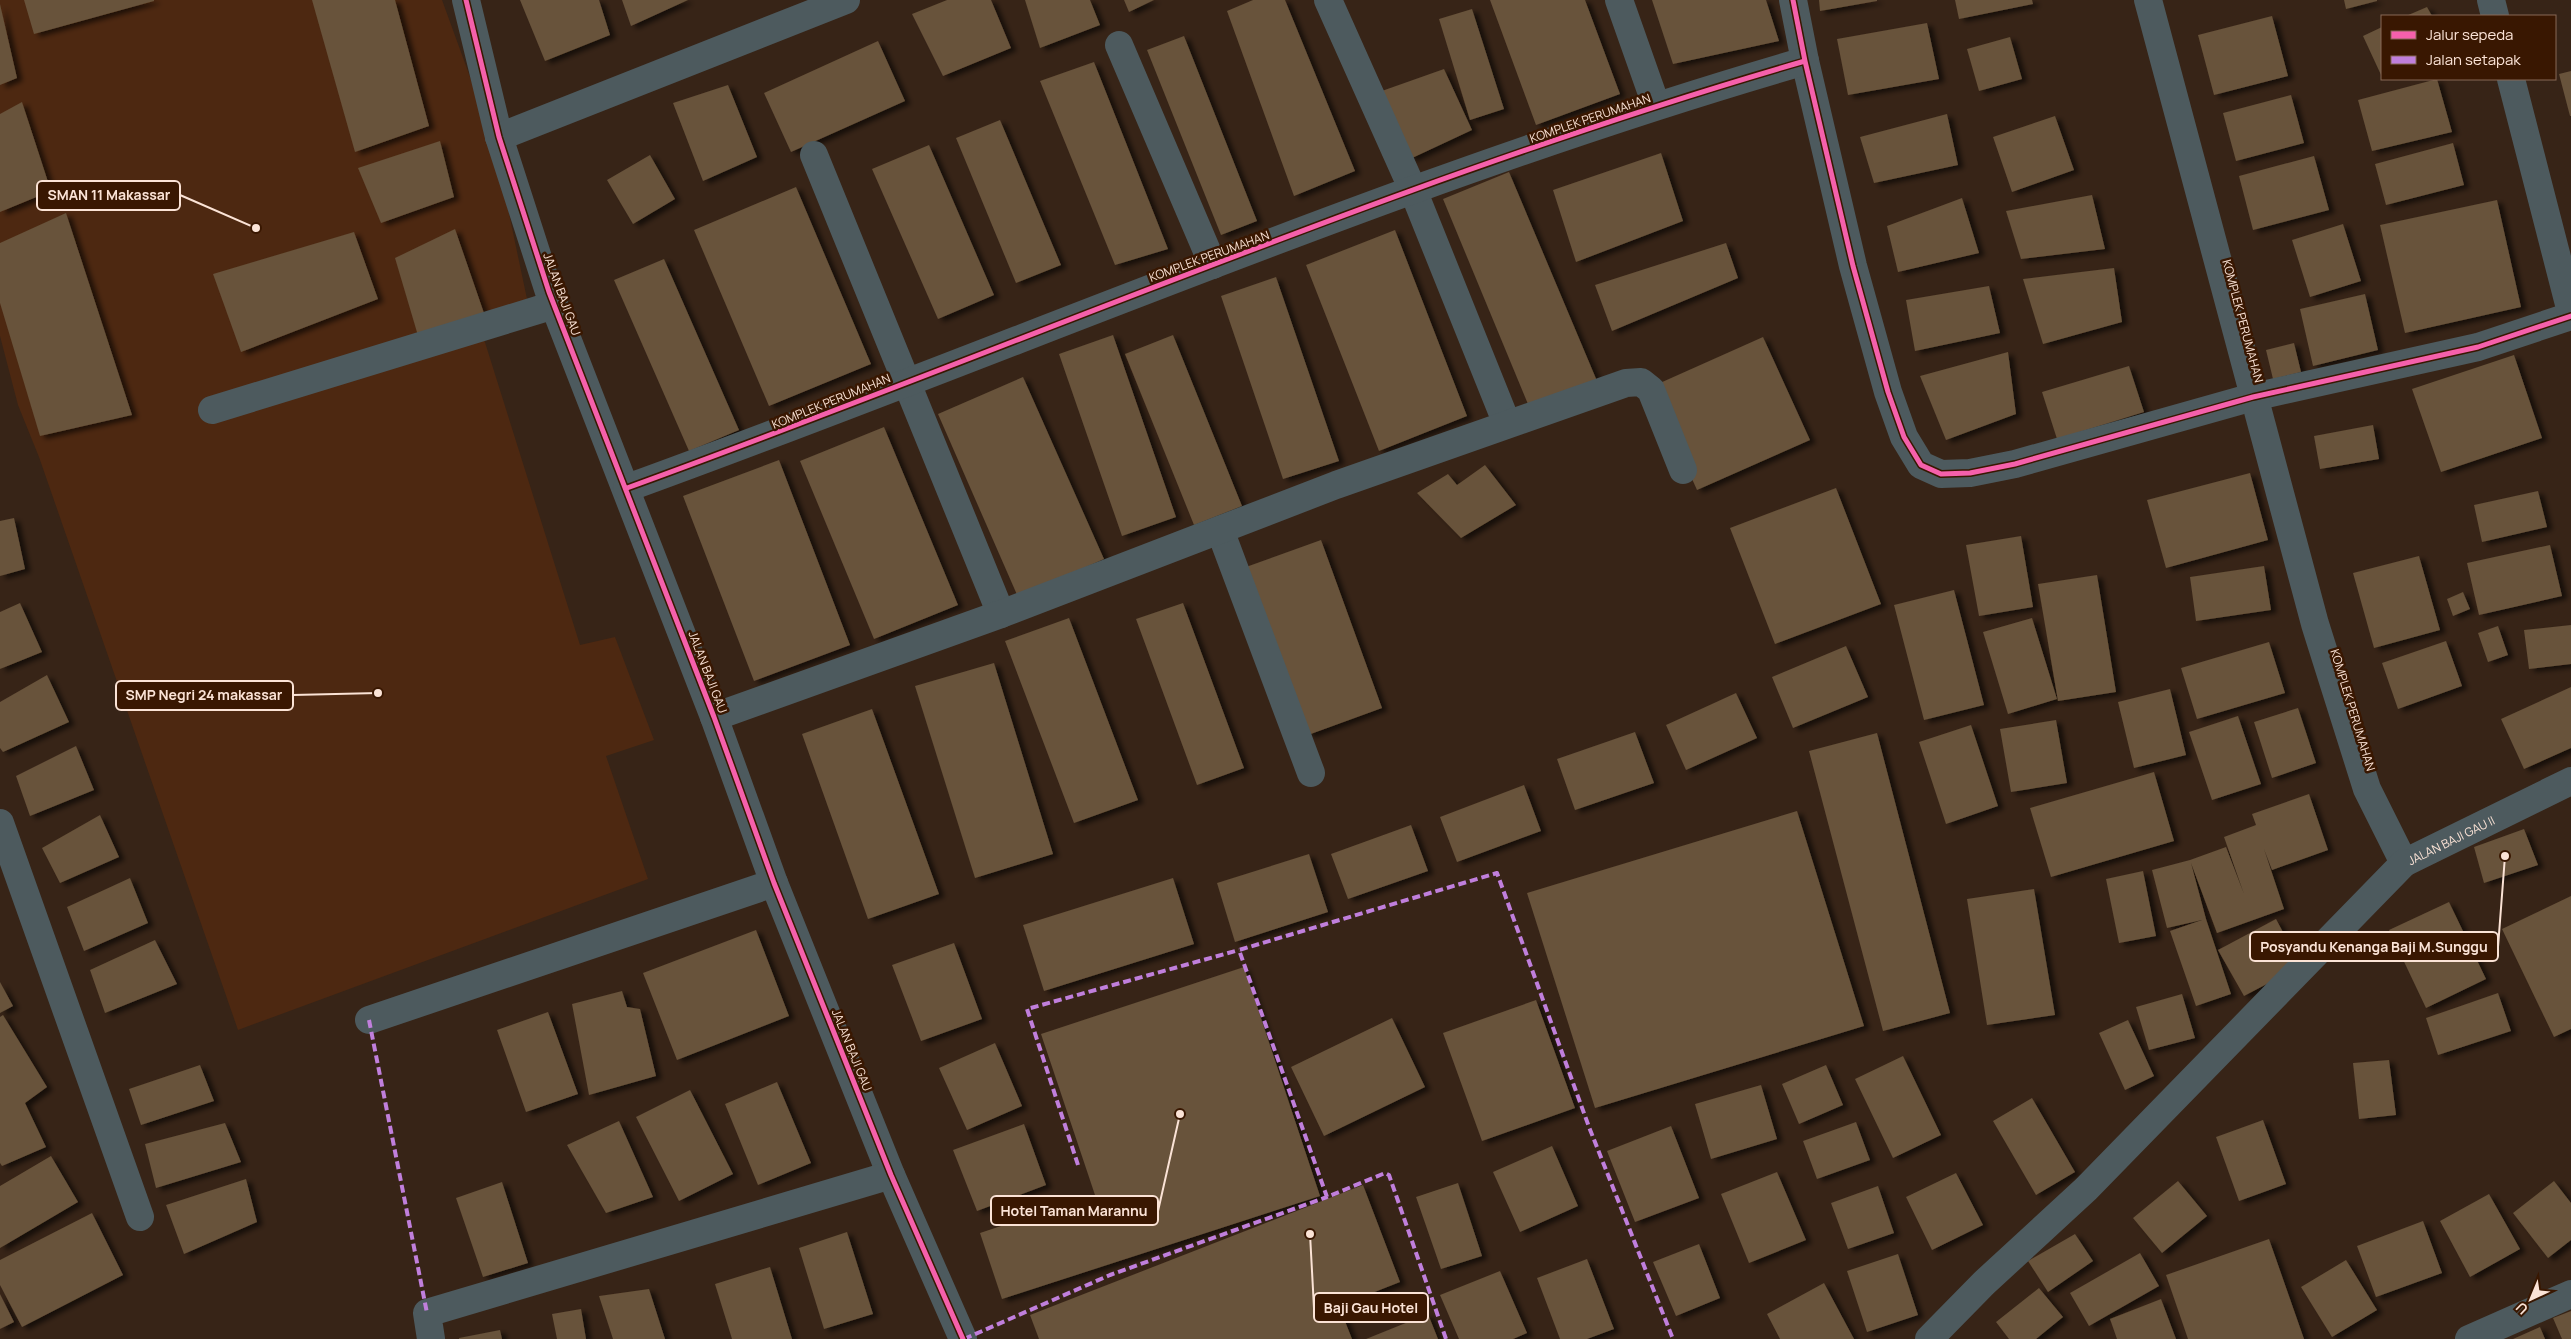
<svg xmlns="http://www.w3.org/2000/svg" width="2571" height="1339" viewBox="0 0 2571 1339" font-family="Manrope,sans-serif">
  <defs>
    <filter id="shadow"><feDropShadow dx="5.5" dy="3" stdDeviation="2.5" flood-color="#0009"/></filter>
  </defs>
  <rect width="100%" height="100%" fill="#372417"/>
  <path fill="#4d2811" d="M0,0H442L494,143L530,313L483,336L580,645L615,637L654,740L606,756L648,879L238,1030L39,457L18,405L0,336Z"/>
  <path fill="#67523a" filter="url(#shadow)" d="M24,0H154V1L34,34Z
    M312,0H395L429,126L355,152Z
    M520,0H599L610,35L545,61Z
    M622,0H688L631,26Z
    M947,0H991L1011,48L943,76L912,14Z
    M1025,0H1090L1100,25L1040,48Z
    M1124,0H1154L1129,12Z
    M1253,0H1285L1355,171L1294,196L1227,11Z
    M1490,0H1585L1620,94L1536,125Z
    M1652,0H1766L1779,41L1673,64Z
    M1819,0H1877V1L1820,11Z
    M1955,0H2032L2033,4L1959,19Z
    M2344,0H2377V1L2346,9Z
    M0,4L17,78L0,85Z
    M2427,7L2432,16H2406Z
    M1472,9L1504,109L1470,120L1439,19Z
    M2272,16L2288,76L2214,95L2198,35Z
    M1927,23L1939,79L1848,95L1837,39Z
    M2382,27V77L2363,36Z
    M1184,36L1257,221L1221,235L1147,50Z
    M2010,37L2022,79L1979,91L1967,49Z
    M878,41L905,101L791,152L764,93Z
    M1094,62L1168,249L1115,265L1040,81Z
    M1444,69L1472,130L1410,159L1379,92Z
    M2571,71V116H2570L2559,74Z
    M2437,79L2452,132L2372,151L2358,100Z
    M728,85L757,157L703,181L673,103Z
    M2291,95L2304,143L2236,161L2223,113Z
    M22,102L51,191L0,212V114Z
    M1947,114L1958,165L1874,183L1860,137Z
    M2055,116L2074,170L2012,192L1993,137Z
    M1000,120L1061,265L1016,283L956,138Z
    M440,141L454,197L381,223L358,168Z
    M2453,143L2464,185L2386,205L2375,164Z
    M929,145L994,295L938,319L872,169Z
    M1661,153L1683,221L1576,262L1553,190Z
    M650,155L675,199L633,224L607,180Z
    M2314,156L2329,210L2253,230L2239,176Z
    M1509,172L1597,381L1530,409L1443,199Z
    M796,187L871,364L769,406L694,230Z
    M2092,195L2105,249L2021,259L2006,211Z
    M1962,198L1979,253L1898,272L1887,226Z
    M2497,200L2521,307L2405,333L2380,225Z
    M66,213L132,415L40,436L0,303V243Z
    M2343,224L2361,281L2310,297L2292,240Z
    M455,229L485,316L419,339L395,258Z
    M1395,230L1467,416L1379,451L1306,265Z
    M354,232L378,299L241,352L213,274Z
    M1726,243L1738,278L1612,331L1595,285Z
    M664,259L739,430L689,451L614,280Z
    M2114,268L2122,322L2043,344L2023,279Z
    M1276,277L1339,461L1283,479L1221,296Z
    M1989,286L2000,333L1915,351L1906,300Z
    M2365,294L2378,350L2313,366L2300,309Z
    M1113,335L1176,517L1122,536L1059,354Z
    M1173,335L1242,506L1194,525L1125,354Z
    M1763,337L1810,440L1697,490L1651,387Z
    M2294,343L2301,372L2273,379L2266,350Z
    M2008,352L2016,414L1946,440L1920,376Z
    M2514,355L2542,438L2441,472L2412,389Z
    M2129,366L2144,412L2057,439L2042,392Z
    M1023,377L1104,559L1018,597L938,414Z
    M2373,425L2379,459L2320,469L2314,436Z
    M884,427L958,605L874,639L800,461Z
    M779,460L850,645L754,681L683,496Z
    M1485,465L1516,505L1461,538L1417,493L1448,474L1457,485Z
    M2250,473L2268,540L2166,568L2147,500Z
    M1836,488L1881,604L1775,644L1730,528Z
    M2538,491L2547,527L2482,542L2474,505Z
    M14,518L25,569L0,576V521Z
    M2021,536L2033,607L1979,616L1966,545Z
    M1321,540L1382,708L1308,735L1246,567Z
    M2550,545L2562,596L2479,615L2467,563Z
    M2419,556L2440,630L2374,648L2353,573Z
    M2264,566L2271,610L2196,621L2190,577Z
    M2097,575L2116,692L2058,701L2038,584Z
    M1954,590L1984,705L1924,720L1894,605Z
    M2463,592L2470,609L2453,616L2447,599Z
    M20,603L42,652L0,669V612Z
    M1183,603L1244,768L1197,785L1136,619Z
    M1069,618L1138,800L1074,823L1005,641Z
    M2032,618L2057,699L2008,714L1983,632Z
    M2571,625V664L2529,669L2524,630Z
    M2498,626L2508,655L2488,662L2478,633Z
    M2446,641L2462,686L2398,709L2382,663Z
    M2269,642L2285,693L2197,719L2181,668Z
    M1846,646L1868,697L1793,728L1772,677Z
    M994,663L1053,854L975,878L915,686Z
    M47,675L69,722L3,752L0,748V702Z
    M2571,687V748L2524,769L2501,719Z
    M2170,689L2186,755L2134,768L2118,702Z
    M1736,693L1757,738L1686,770L1666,725Z
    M2298,708L2316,763L2272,778L2254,722Z
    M872,709L939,894L868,919L802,734Z
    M2238,716L2261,784L2212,800L2189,732Z
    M2056,720L2067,783L2011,792L2000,729Z
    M1971,725L1998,806L1946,824L1919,742Z
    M1635,732L1654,783L1575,810L1557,759Z
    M1877,733L1950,1013L1883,1031L1809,751Z
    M76,746L94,790L30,816L16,776Z
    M2154,772L2174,841L2051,877L2030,808Z
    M1524,785L1541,831L1457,862L1440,817Z
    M2309,794L2328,850L2272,870L2264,849L2284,909L2217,933L2191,863L2206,919L2231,994L2196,1006L2170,931L2202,920L2167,928L2152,870L2190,860L2226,847L2244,894L2224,837L2256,825L2252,814Z
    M1797,811L1864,1026L1595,1108L1527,893Z
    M100,815L119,857L60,883L42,848Z
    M1411,825L1428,871L1348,899L1331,854Z
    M2524,829L2538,865L2484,883L2474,847Z
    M1309,854L1328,912L1235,942L1217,883Z
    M2143,871L2156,936L2119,943L2106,879Z
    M130,878L148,923L84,951L67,907Z
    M1173,878L1194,944L1044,991L1023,925Z
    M2034,889L2055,1015L1987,1025L1967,899Z
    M2571,896V1029L2554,1037L2502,929Z
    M2449,902L2486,979L2426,1008L2389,930Z
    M2276,919L2301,966L2244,996L2218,950Z
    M756,930L789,1016L677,1060L643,973Z
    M155,940L177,984L105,1013L90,970Z
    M954,943L982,1019L921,1041L892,965Z
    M1244,967L1320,1196L1002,1299L980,1233L1095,1195L1041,1034Z
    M0,982L13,1006L0,1013Z
    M622,991L627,1007L640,1009L656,1076L589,1095L572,1004Z
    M2498,993L2511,1031L2438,1055L2426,1018Z
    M2182,994L2195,1038L2149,1050L2136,1007Z
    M1536,1000L1575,1108L1482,1141L1443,1033Z
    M548,1012L578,1094L526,1112L497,1030Z
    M3,1015L47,1087L25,1103L46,1147L2,1166L0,1163V1017Z
    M1392,1018L1425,1087L1324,1136L1291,1067Z
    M2128,1020L2154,1076L2125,1090L2099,1033Z
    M995,1043L1022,1106L967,1130L939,1068Z
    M1903,1056L1941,1135L1893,1158L1855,1079Z
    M2389,1060L2396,1115L2359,1119L2353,1063Z
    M200,1065L214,1101L141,1125L129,1089Z
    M1826,1065L1843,1105L1799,1124L1782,1084Z
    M777,1082L811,1163L758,1185L725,1104Z
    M1761,1085L1777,1139L1711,1159L1695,1104Z
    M690,1090L733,1174L679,1201L636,1117Z
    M2032,1098L2075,1172L2036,1195L1993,1121Z
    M2263,1120L2286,1184L2239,1201L2216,1137Z
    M619,1121L653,1197L606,1213L567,1145Z
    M1856,1122L1870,1160L1817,1179L1803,1141Z
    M225,1123L241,1162L156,1188L145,1144Z
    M1024,1124L1046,1185L977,1211L953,1150Z
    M1671,1126L1699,1198L1635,1222L1607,1151Z
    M1552,1146L1578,1206L1520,1232L1493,1172Z
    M51,1156L78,1202L0,1248V1186Z
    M1777,1172L1806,1240L1749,1263L1721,1194Z
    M1956,1173L1983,1225L1932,1250L1906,1197Z
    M246,1179L257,1222L184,1254L166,1205Z
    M2178,1181L2207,1216L2162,1253L2133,1218Z
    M2554,1181L2571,1203V1240L2548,1258L2513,1213Z
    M502,1182L528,1263L483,1277L456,1198Z
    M1458,1183L1482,1256L1441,1269L1416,1197Z
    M1363,1185L1400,1282L1339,1306L1352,1339H1039L1030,1315Z
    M1878,1186L1894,1233L1848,1249L1831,1203Z
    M2489,1194L2520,1249L2470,1277L2440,1221Z
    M92,1213L123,1275L22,1327L0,1285V1260Z
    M2423,1221L2442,1273L2376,1297L2357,1246Z
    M847,1232L873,1314L824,1329L799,1248Z
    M2075,1234L2093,1261L2048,1292L2028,1261Z
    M2269,1239L2304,1339H2188L2166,1275Z
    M1699,1244L1720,1298L1676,1316L1653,1262Z
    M2140,1253L2159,1286L2089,1326L2070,1293Z
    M1898,1254L1918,1315L1867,1332L1847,1271Z
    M1587,1259L1614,1329L1587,1339H1560L1537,1278Z
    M2346,1260L2377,1310L2332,1337L2301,1287Z
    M770,1267L792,1339H732L715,1284Z
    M1500,1271L1527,1333L1513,1339H1459L1440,1295Z
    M1824,1283L1854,1339H1780L1767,1314Z
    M2039,1288L2063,1317L2036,1339H2009L1996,1322Z
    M649,1289L665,1339H613L599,1296Z
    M0,1294L14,1322L0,1329Z
    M2161,1299L2176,1339H2117L2110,1319Z
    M581,1309L586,1339H557L552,1314Z
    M2571,1311V1339H2562L2553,1318Z
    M1428,1314L1438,1339H1366Z
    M2540,1327L2545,1339H2513Z
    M500,1330L502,1339H459V1338Z"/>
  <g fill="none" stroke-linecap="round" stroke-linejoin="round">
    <g stroke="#4d5a5e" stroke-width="28">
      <path d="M466,0L499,137L549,292L714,717L774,883L891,1175L963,1339"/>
      <path d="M1328,0L1413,190L1507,424"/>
      <path d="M1619,0L1656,105"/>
      <path d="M1793,0L1805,61L1853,266L1888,392L1904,437L1921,465L1941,474L1970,473L2015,464L2253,397L2478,347L2571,316"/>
      <path id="s1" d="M2148,0L2315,624L2367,789L2404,863L2571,781"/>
      <path d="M2491,0L2495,16"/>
      <path d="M1119,45L1213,265"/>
      <path d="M2511,79L2571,312"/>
      <path d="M499,137L846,0"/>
      <path d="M814,155L1001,614"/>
      <path d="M212,410L554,305"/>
      <path d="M627,488C1019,346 1403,177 1805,61"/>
      <path d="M1220,530L1311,773"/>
      <path d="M714,717L1001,614L1336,485L1626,383L1641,382L1651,390L1683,470"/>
      <path d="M0,823L140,1217"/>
      <path d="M369,1020L774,883"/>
      <path d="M431,1339L427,1313L891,1175"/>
      <path d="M1929,1339L1984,1283L2086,1189L2404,863"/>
      <path d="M2469,1339L2571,1294"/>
    </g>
    <path stroke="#c07fdc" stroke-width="4" stroke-dasharray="8 4" stroke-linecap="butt" d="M369,1020L427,1313
      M1078,1165L1027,1009L1239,950
      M964,1339L1110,1275L1327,1197
      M1446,1339L1389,1175L1385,1173L1327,1197L1239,950L1497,873L1589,1127L1673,1339"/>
    <g stroke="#391701" stroke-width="8">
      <path id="cycleway" d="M466,0L499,137L549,292L714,717L774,883L891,1175L963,1339
        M1793,0L1805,61L1853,266L1888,392L1904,437L1921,465L1941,474L1970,473L2015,464L2253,397L2478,347L2571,316
        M627,488C1019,346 1403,177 1805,61"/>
    </g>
    <use href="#cycleway" stroke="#f560ab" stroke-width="5"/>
  </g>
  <g text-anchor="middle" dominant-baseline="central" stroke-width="5" stroke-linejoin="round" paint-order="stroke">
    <g font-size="12" fill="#fbe3d6" stroke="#391701">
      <text transform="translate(1590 118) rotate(-19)">KOMPLEK PERUMAHAN</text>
      <text transform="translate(1209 256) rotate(-20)">KOMPLEK PERUMAHAN</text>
      <text transform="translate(562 294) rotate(70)">JALAN BAJI GAU</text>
      <text transform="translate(2243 321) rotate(75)">KOMPLEK PERUMAHAN</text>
      <text transform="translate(831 401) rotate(-22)">KOMPLEK PERUMAHAN</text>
      <text transform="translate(708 672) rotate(69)">JALAN BAJI GAU</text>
      <text transform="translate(2353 710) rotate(73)">KOMPLEK PERUMAHAN</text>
      <text stroke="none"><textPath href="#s1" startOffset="954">JALAN BAJI GAU II</textPath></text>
      <text transform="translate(852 1050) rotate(68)">JALAN BAJI GAU</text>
    </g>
  </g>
  <path fill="none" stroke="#fbe3d6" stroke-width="2" d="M256 228L180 195M378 693L293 695M2505 856L2498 947M1180 1114L1158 1211M1310 1234L1314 1308"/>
  <g fill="#fbe3d6" stroke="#391701" stroke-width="2">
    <circle cx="256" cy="228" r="5"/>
    <circle cx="378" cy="693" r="5"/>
    <circle cx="2505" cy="856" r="5"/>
    <circle cx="1180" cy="1114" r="5"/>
    <circle cx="1310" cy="1234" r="5"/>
  </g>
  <g fill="#391701" stroke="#fbe3d6" stroke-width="2">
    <rect x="37" y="181" width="143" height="29" rx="5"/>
    <rect x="116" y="681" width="177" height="29" rx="5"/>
    <rect x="2250" y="932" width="248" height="29" rx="5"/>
    <rect x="991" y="1196" width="167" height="29" rx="5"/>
    <rect x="1314" y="1293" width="114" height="29" rx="5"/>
  </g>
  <g font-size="14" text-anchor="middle" font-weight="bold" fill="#fbe3d6">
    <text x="109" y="200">SMAN 11 Makassar</text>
    <text x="204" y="700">SMP Negri 24 makassar</text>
    <text x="2374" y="952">Posyandu Kenanga Baji M.Sunggu</text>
    <text x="1074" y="1216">Hotel Taman Marannu</text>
    <text x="1371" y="1313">Baji Gau Hotel</text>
  </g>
  <rect x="2381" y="15" width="175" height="65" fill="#391701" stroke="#876956"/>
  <rect x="2391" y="31" width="25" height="8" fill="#f560ab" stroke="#876956"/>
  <text x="2426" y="40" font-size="15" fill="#fbe3d6">Jalur sepeda</text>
  <rect x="2391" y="56" width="25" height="8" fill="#c07fdc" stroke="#876956"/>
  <text x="2426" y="65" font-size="15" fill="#fbe3d6">Jalan setapak</text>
  <g transform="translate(2531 1299) rotate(224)" stroke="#391701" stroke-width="4" paint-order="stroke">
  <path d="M0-4L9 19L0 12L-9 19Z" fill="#fbe3d6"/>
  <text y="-8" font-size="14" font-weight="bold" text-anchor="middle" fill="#fbe3d6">U</text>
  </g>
</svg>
